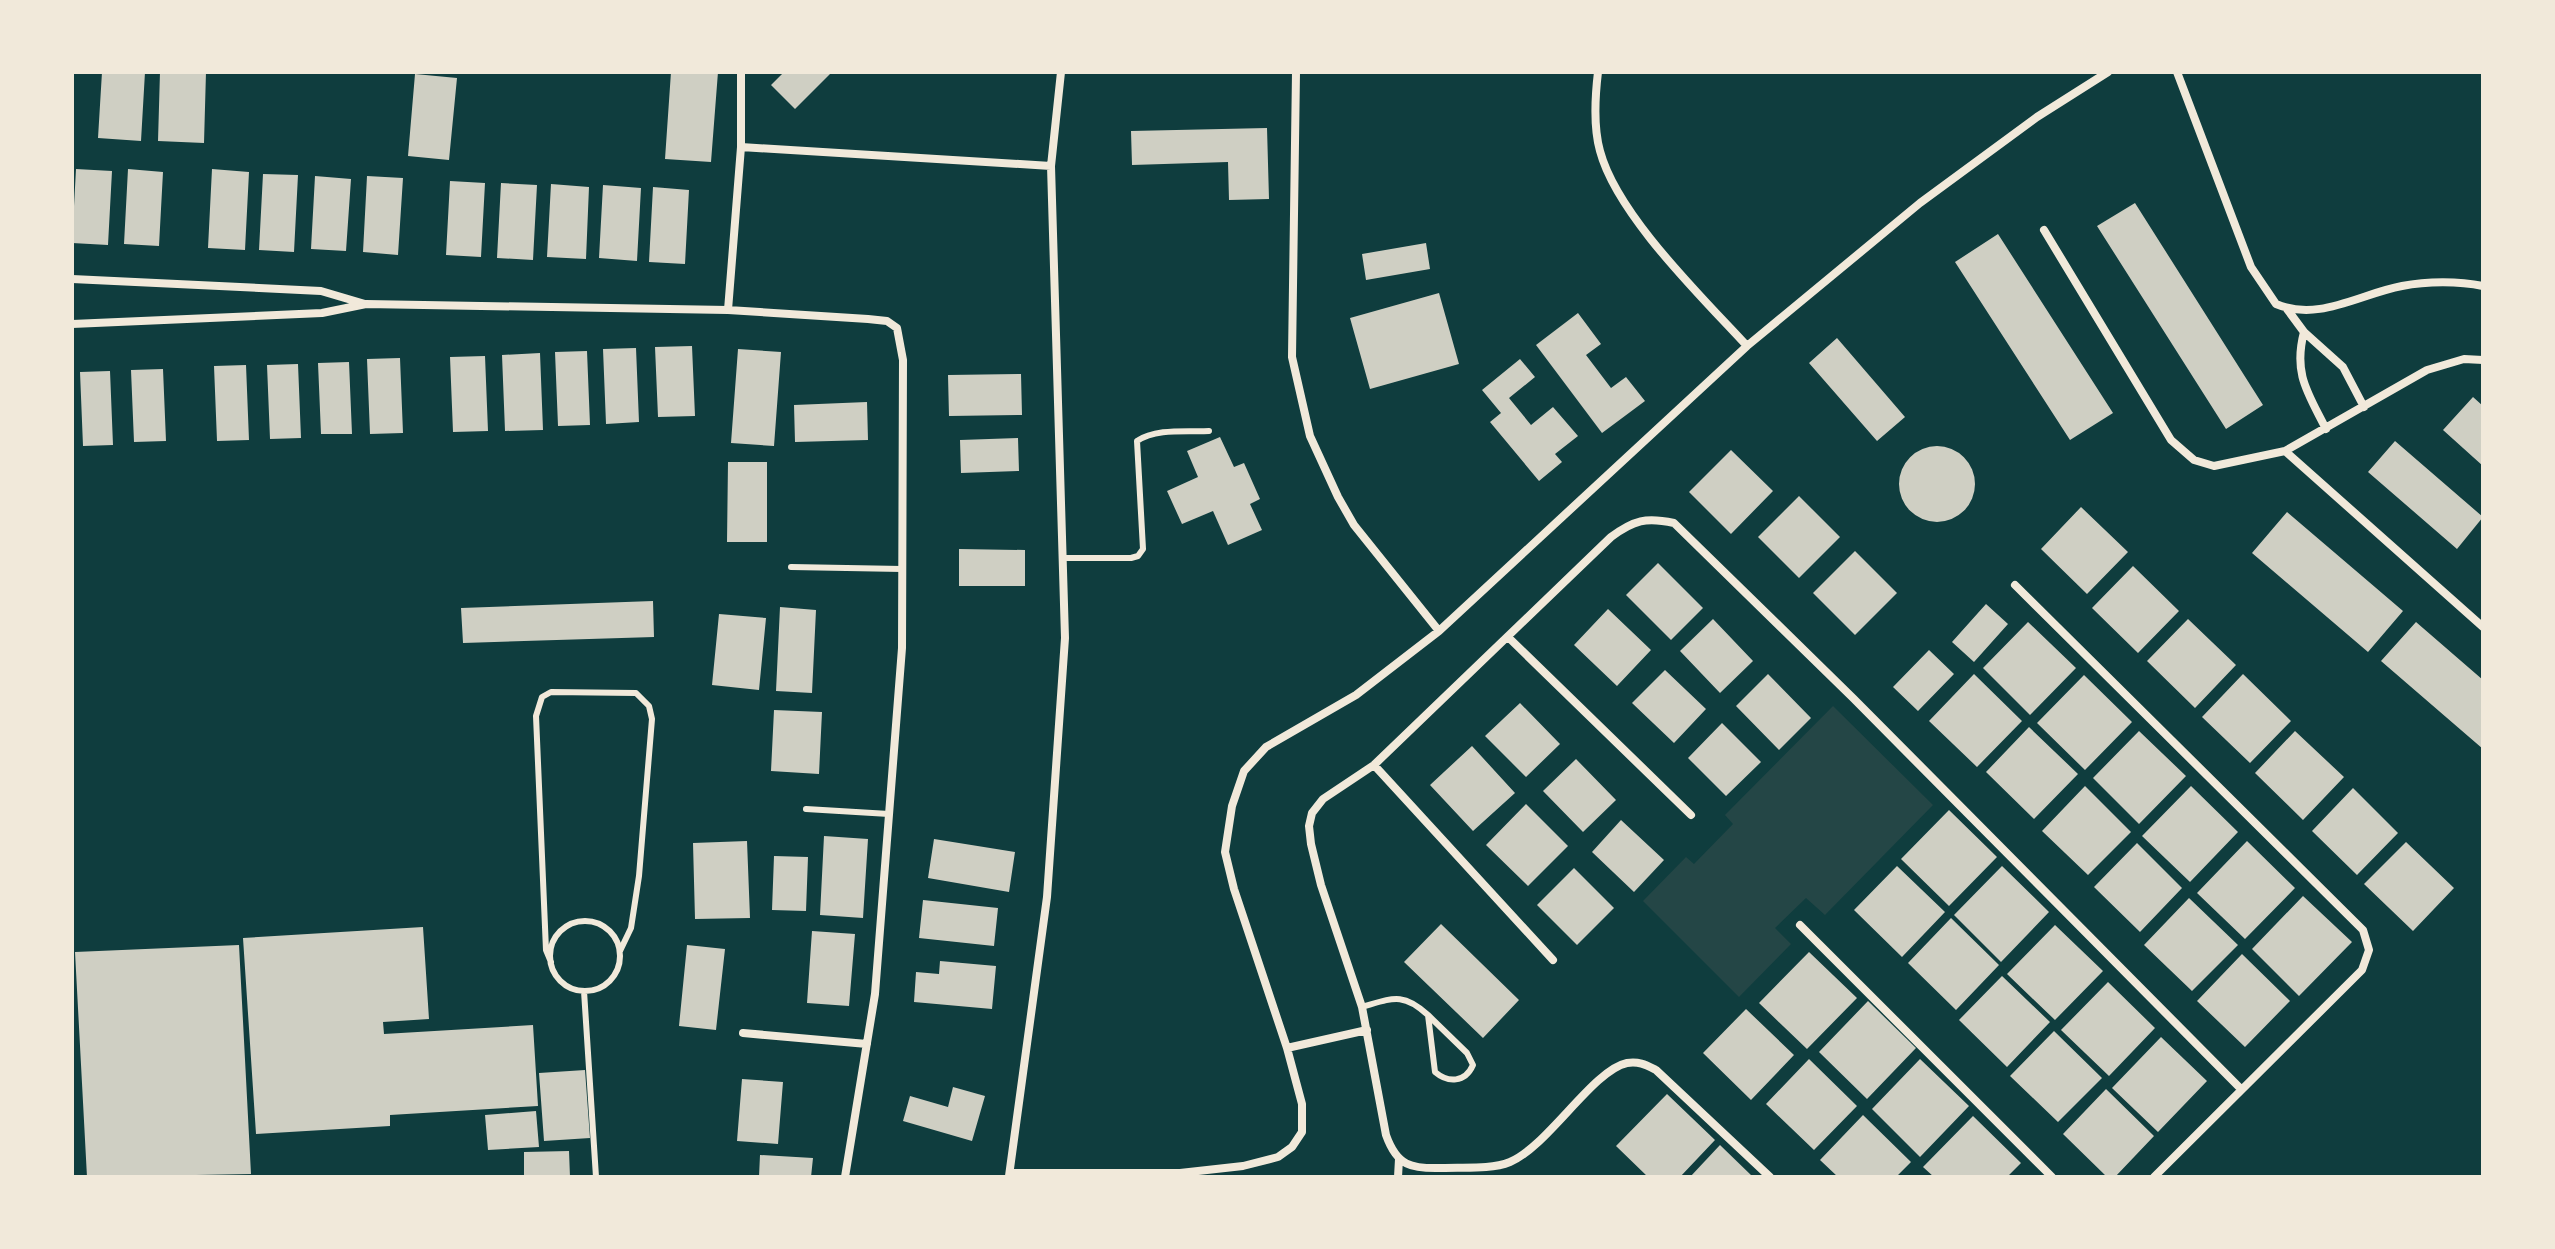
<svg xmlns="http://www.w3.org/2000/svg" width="2555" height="1249" viewBox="0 0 2555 1249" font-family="Quicksand,sans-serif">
  <rect width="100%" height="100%" fill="#0f3d3e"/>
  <path fill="#244646" d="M1833,706L1933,805L1825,915L1806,898L1775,928L1791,944L1739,997L1643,901L1686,857L1694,864L1733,824L1725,815Z"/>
  <path fill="#cfcfc3" d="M102,72H145L141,141L98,138Z
    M160,72H206L204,143L158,141Z
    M671,72H718L711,162L665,159Z
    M784,72H832L795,109L771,85Z
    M415,74L457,78L449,160L408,156Z
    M1267,128L1269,199L1229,200L1228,162L1132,165L1131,131Z
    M76,169L112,171L108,245L72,243Z
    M128,169L163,172L159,246L124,244Z
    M212,169L249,172L245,250L208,248Z
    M263,174L298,175L294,252L259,250Z
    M315,176L351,179L346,251L311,249Z
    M367,176L403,178L398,255L363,252Z
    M450,181L485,183L481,257L446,255Z
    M501,183L537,185L533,260L497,258Z
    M551,184L589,187L586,259L547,257Z
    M603,185L641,188L637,261L599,258Z
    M653,187L689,190L685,264L649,262Z
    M2135,203L2263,405L2226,429L2097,226Z
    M1998,234L2113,413L2070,440L1955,262Z
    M1426,243L1430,269L1366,280L1362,254Z
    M1439,293L1459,364L1370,389L1350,318Z
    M1578,313L1601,344L1586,355L1611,388L1626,377L1645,401L1602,433L1536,345Z
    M1837,338L1905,417L1877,441L1809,363Z
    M692,346L695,416L658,417L655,347Z
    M636,348L639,422L606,424L603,349Z
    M738,349L781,352L774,446L731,443Z
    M587,351L590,425L558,426L555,352Z
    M540,353L543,430L505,431L502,355Z
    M485,356L488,431L453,432L450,357Z
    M400,358L403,433L370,434L367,359Z
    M1520,359L1535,377L1509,398L1531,425L1553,407L1578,436L1555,454L1562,462L1539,481L1490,422L1501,413L1482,390Z
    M349,362L352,434H321L318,363Z
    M298,364L301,438L270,439L267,365Z
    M246,365L249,440L217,441L214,366Z
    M163,369L166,441L134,442L131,370Z
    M110,371L113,445L83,446L80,372Z
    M1021,374L1022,415L949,416L948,375Z
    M2473,397L2483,406V466L2443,430Z
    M867,402L868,440L795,442L794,405Z
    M1220,437L1234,467L1244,463L1260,499L1250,504L1262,530L1228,545L1213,511L1182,524L1167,491L1198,477L1187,451Z
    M1018,438L1019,471L961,473L960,440Z
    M2395,441L2483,517L2457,549L2368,472Z
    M1899 484a38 38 0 1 1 76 0a38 38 0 1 1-76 0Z
    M1731,450L1773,491L1731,534L1689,492Z
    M728,462H767V542H727Z
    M1799,496L1840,537L1799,578L1758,537Z
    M2081,507L2128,552L2087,594L2041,549Z
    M2287,512L2403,611L2368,652L2252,553Z
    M959,549L1025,550V586H959Z
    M1855,551L1897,593L1855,635L1813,593Z
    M1658,563L1703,608L1671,640L1626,595Z
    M2133,566L2179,611L2138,653L2092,608Z
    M653,601L654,637L463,643L461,608Z
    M1986,604L2008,624L1974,662L1952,642Z
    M780,607L816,610L812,693L776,691Z
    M1608,609L1651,650L1617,686L1574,645Z
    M719,614L766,618L759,690L712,685Z
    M1713,619L1753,661L1720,693L1680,651Z
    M2188,619L2236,665L2195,708L2147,661Z
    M2028,622L2076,668L2030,715L1983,668Z
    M2416,622L2483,680V749L2381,661Z
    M1929,650L1954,674L1918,711L1893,687Z
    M1665,670L1706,709L1674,743L1632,703Z
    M1768,674L1811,718L1779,750L1736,706Z
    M1974,674L2022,721L1977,767L1929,721Z
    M2243,674L2291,721L2250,763L2202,717Z
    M2084,675L2132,722L2085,770L2037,723Z
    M1520,703L1560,744L1526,777L1485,736Z
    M774,710L822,712L819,774L771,771Z
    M1722,723L1761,762L1726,796L1688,758Z
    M2029,727L2078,774L2034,819L1986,772Z
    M2139,731L2186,776L2139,824L2093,778Z
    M2295,731L2344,777L2303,820L2255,773Z
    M1472,746L1515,793L1473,831L1430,785Z
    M1576,759L1616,800L1583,832L1543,791Z
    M2085,786L2131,832L2088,875L2042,831Z
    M2191,786L2238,832L2190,882L2142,836Z
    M2353,788L2398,833L2357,875L2312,831Z
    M1526,804L1568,846L1528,886L1486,845Z
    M1949,810L1997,857L1949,906L1901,859Z
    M1621,820L1664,860L1634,892L1592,852Z
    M824,836L868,839L863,918L820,915Z
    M934,839L1015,852L1009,892L928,878Z
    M747,841L750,918L695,919L693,843Z
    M2247,841L2295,888L2245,939L2197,893Z
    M2406,842L2454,888L2413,931L2364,884Z
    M2137,843L2182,888L2140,932L2094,887Z
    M774,856L808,857L806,911L772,910Z
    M1897,866L1945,912L1902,957L1854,910Z
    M2002,866L2049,912L2001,962L1954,915Z
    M1574,868L1614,908L1577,945L1537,905Z
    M2303,896L2352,942L2299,996L2252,949Z
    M2189,898L2238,945L2192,991L2144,945Z
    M923,900L998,908L994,946L919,938Z
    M1951,918L1999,965L1956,1010L1908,963Z
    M1441,924L1519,1000L1483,1038L1404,962Z
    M2055,925L2103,971L2055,1020L2007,974Z
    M423,927L429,1019L383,1022L384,1034L533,1025L538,1106L390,1115V1126L256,1134L243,938Z
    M812,931L855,934L849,1006L807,1003Z
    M239,945L251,1174L87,1177L75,952Z
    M687,945L725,949L716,1030L679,1026Z
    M1809,952L1857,998L1807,1049L1759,1003Z
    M2242,954L2290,1001L2245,1047L2197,1001Z
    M940,961L996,966L992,1009L914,1002L916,972L939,974Z
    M2002,976L2050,1022L2007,1067L1959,1020Z
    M2108,982L2155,1028L2109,1076L2061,1030Z
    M1868,1001L1916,1048L1867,1099L1819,1052Z
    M1746,1009L1794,1055L1751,1100L1703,1053Z
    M2054,1031L2102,1078L2058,1122L2010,1076Z
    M2161,1037L2207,1081L2158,1132L2112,1088Z
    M1809,1059L1857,1106L1814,1150L1766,1104Z
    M1920,1059L1969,1106L1920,1157L1872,1109Z
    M585,1070L590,1138L544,1141L539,1073Z
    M742,1079L783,1082L778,1144L737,1141Z
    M953,1087L985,1096L972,1141L903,1121L910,1096L948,1107Z
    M2106,1089L2154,1136L2115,1177H2107L2063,1134Z
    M1667,1094L1715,1140L1680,1177H1648L1616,1146Z
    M536,1111L539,1147L488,1150L485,1115Z
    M1863,1115L1911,1162L1896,1177H1838L1820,1160Z
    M1973,1116L2021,1163L2007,1177H1934L1923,1167Z
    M1720,1145L1753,1177H1690Z
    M569,1151L570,1177H524V1152Z
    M760,1155L813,1158L811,1177H759Z"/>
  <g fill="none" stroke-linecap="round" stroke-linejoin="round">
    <path stroke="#f1e9da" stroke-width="6" d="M1062,558H1131L1138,556L1143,549L1137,441C1156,428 1186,432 1209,431
      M791,567L902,569
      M806,809L889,814
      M550 956a35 35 0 1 1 70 0a35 35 0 1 1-70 0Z
      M551,962L546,950L536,716L542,697L551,692L636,693L649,706L652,719L639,876L631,928L620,951
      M584,991L596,1177
      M1362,1007C1393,998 1403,992 1428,1015
      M1428,1015L1467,1053L1473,1065C1465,1083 1448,1083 1435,1072Z"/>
    <path stroke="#f1e9da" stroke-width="8" d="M1296,72L1292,357L1310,436L1338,497L1354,525L1439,631
      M1598,72C1595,97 1593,126 1600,151C1617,215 1702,297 1747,346
      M2177,72L2251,267L2276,304C2319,322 2359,294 2402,286C2427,281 2459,281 2483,286
      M741,147L1051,166
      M2044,230L2171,440L2194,460L2214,466L2285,451L2427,370L2464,359L2483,360
      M72,279L321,291L365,304
      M2287,309L2304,332L2343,367L2364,407
      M728,310L741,147V72
      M72,324L322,313L366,304L728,310L868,319L887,321L897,328L903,360L902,648L875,994L845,1177
      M2304,332C2293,374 2308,393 2326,429
      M2285,451L2483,627
      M2015,585L2363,930L2369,950L2362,970L2154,1177
      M1508,637L1691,815
      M1374,765L1553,960
      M1800,925L2052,1177
      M743,1033L867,1044
      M1287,1048L1367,1030
      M1010,1173H1180L1243,1166L1278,1157L1292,1147L1302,1132V1104L1287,1048L1234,889L1225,852L1232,806L1244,771L1266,747L1356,695L1439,631L1747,346L1920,203L2037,117L2108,72
      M1009,1176L1047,897L1065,638L1051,166L1061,72
      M1398,1177L1399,1159
      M1770,1177L1656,1070C1646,1065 1639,1061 1627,1063C1593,1070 1548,1146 1510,1162C1490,1170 1464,1167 1442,1168C1411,1169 1397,1166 1386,1135L1362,1007L1321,885L1311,844L1309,826L1312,813L1323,799L1374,765L1611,537C1634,520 1646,517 1674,523L1853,698L2241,1089"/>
  </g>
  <rect width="2555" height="1249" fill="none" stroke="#f1e9da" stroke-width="148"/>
</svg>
